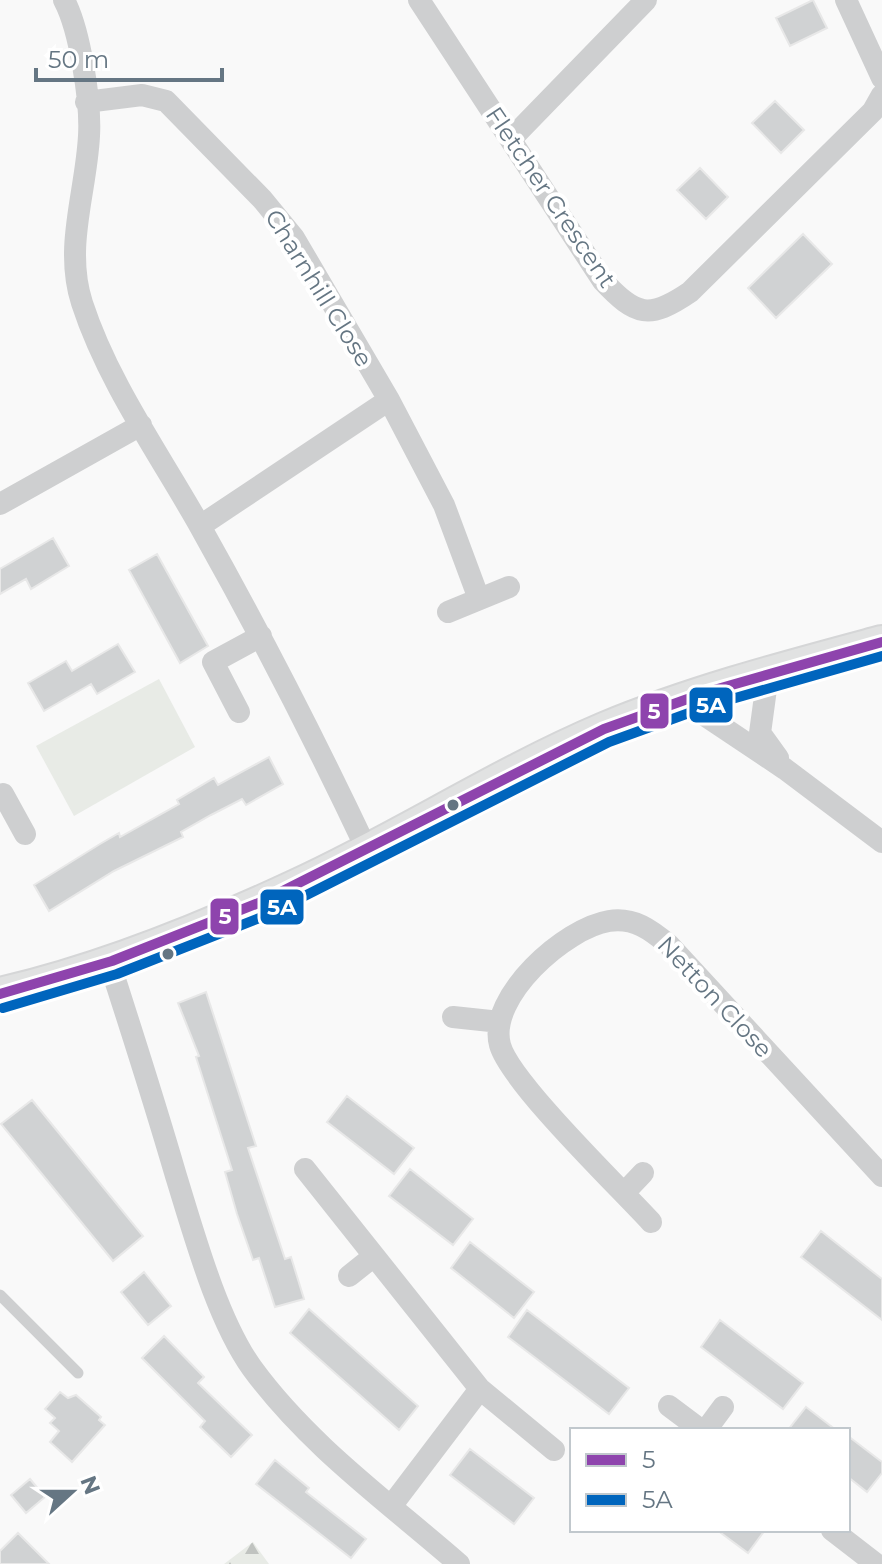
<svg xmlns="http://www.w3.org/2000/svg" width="882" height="1564" viewBox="0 0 882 1564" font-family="Montserrat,sans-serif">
  <defs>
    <pattern id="forest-firs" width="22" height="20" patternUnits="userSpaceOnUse" patternTransform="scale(2)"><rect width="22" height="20" fill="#e8ebe6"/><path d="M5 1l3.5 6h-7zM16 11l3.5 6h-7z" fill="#c0c3c0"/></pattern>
  </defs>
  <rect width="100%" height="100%" fill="#f9f9f9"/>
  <path fill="#e8ebe6" d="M159,679L195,747L74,816L36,746Z"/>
  <path fill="url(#forest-firs)" d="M253,1542L269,1564H224Z"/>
  <path fill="#d0d2d3" stroke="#e8e8e8" stroke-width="2" d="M813,0L827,28L790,46L776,18Z
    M775,101L804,130L781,153L752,123Z
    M700,168L728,197L706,219L677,190Z
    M803,234L832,264L776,318L748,288Z
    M53,538L69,566L31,589L26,579L0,594V569Z
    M157,554L208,646L180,663L129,570Z
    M118,644L135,672L97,694L91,684L44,711L28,683L66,661L72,671Z
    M269,757L283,784L246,805L242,799L211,815L181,832L183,837L114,871L49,911L34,885L100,844L119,833L120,837L179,804L177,800L214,778L218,785Z
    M206,992L256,1146L248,1148L285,1259L291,1257L304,1299L275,1307L259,1258L253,1260L237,1214L225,1172L232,1170L196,1057L199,1056L178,1003Z
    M347,1096L414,1148L394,1174L327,1122Z
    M32,1100L143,1236L113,1261L1,1124Z
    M410,1169L473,1219L453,1245L389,1196Z
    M821,1231L882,1279V1320L801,1257Z
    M470,1242L534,1292L514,1318L451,1268Z
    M144,1272L171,1306L148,1325L121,1292Z
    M309,1309L418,1406L399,1430L290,1333Z
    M527,1310L629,1388L609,1414L508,1337Z
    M720,1320L803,1383L783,1409L701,1347Z
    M164,1336L204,1377L198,1383L252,1435L231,1457L200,1427L205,1421L142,1358Z
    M60,1392L68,1398L76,1395L101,1417L99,1420L105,1425L72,1462L50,1442L59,1431L50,1423L55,1418L45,1409Z
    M806,1407L836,1430H788Z
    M848,1436L882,1462V1473L867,1492L848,1477Z
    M470,1449L534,1498L514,1524L450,1475Z
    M275,1460L309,1488L306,1492L366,1539L351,1558L256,1484Z
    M30,1479L45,1497L26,1513L11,1495Z
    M717,1530H765L748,1553Z
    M18,1533L49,1564H0V1551Z"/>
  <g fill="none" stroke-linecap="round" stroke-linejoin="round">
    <g stroke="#d5d6d7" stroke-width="36">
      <path id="secondary" d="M0,994C96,972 206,928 296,886C401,838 498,774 604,729C693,692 789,667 882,642"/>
    </g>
    <path stroke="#cecfd0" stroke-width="11" d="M0,1295L78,1373"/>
    <path stroke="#cecfd0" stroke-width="22" d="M64,0C80,30 91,102 89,136C86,193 64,247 82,303C108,383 160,455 201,528C260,633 315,740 367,850
      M419,0L603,281C636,316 649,320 690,292L873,111L882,95
      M846,0L882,78
      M86,102L142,95L166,101L262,199L294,238L389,400L444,505L479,599
      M511,139L646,0
      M0,504L141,425
      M200,526L389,400
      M448,612L509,587
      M768,674L760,733L778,758
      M682,700L785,769L882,842
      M239,712L213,662L261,636
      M0,796L3,794L25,834
      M109,961C132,1032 155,1104 176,1176C194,1234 217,1319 252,1368C308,1445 388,1502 459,1564
      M453,1017L500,1022
      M305,1169L480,1389L554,1450
      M624,1193L643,1173
      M651,1222C620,1188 510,1082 500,1045C487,997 565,928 609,921C634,917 651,930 669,945L882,1176
      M349,1276L374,1256
      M669,1406L701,1430
      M706,1430L723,1407
      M392,1505L480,1389
      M832,1530L876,1564"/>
    <use href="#secondary" stroke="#e1e2e2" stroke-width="32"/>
    <g stroke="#fff" stroke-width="16">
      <path id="bus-1" d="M0,994L112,961L261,902L604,729L707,692L882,642"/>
    </g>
    <g stroke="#fff" stroke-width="16">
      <path id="bus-2" d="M3,1008L117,974L267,915L609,742L711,705L882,656"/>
    </g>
    <use href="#bus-1" stroke="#8e44ad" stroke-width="10"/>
    <use href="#bus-2" stroke="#0065bd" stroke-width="10"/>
  </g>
  <g fill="#657683" stroke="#fff" stroke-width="3">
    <circle cx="453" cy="805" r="7"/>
    <circle cx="168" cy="954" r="7"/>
  </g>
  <g text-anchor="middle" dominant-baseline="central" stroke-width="8" stroke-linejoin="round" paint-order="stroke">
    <g font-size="24" fill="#657683" stroke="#fff">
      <text transform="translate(551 197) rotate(56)">Fletcher Crescent</text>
      <text transform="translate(319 288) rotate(58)">Charnhill Close</text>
      <text transform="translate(715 997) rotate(47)">Netton Close</text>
    </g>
  </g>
  <g stroke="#fff" stroke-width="3">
    <rect x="688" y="686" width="46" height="38" rx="8" fill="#0065bd"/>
    <rect x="639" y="692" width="31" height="38" rx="8" fill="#8e44ad"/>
    <rect x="259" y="888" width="46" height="38" rx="8" fill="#0065bd"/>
    <rect x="209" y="897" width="31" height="39" rx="8" fill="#8e44ad"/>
  </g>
  <g font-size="22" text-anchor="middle" font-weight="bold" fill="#fff">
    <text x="711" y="713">5A</text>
    <text x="654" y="719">5</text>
    <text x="282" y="915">5A</text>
    <text x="225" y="924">5</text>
  </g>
  <rect x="570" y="1428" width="280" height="104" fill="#ffffff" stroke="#c1c8cd" stroke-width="2"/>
  <rect x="586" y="1454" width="40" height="12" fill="#8e44ad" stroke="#c1c8cd" stroke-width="2"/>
  <text x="642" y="1468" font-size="24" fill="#657683">5</text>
  <rect x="586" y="1494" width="40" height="12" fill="#0065bd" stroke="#c1c8cd" stroke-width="2"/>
  <text x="642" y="1508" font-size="24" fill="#657683">5A</text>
  <g transform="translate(72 1492) rotate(69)" stroke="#ffffff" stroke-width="6" paint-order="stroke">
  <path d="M0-6L14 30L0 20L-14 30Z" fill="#657683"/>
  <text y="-12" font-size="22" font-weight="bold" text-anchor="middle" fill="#657683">N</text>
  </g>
  <path d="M36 68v12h186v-12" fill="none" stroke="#657683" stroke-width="4"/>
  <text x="48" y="68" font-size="24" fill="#657683" stroke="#ffffff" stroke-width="6" paint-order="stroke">50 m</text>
</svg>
